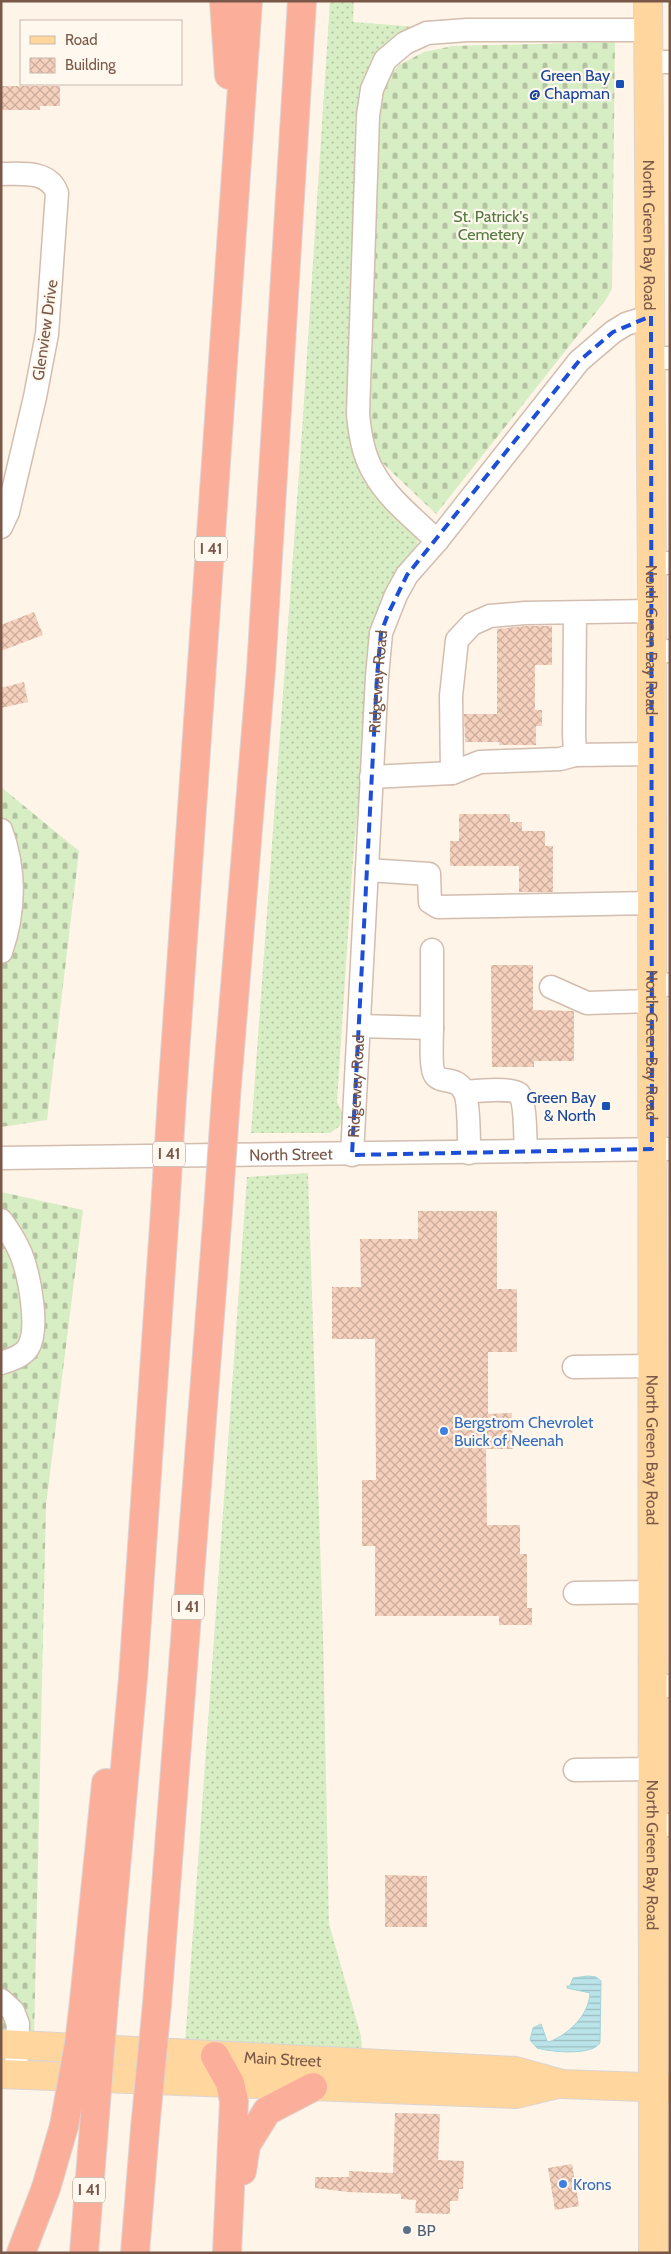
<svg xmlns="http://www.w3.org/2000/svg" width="671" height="2254" viewBox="0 0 671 2254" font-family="Cabin,sans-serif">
  <defs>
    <pattern id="grass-dots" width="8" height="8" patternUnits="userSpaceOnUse" patternTransform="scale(1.25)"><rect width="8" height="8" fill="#d7edc4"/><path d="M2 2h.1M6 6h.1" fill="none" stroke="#b3c3a1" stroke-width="1.8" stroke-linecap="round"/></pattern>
    <pattern id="cemetery-stones" width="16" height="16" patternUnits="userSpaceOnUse" patternTransform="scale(1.25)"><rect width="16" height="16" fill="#d7edc4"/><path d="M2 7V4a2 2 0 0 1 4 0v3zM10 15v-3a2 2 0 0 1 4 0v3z" fill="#b3c3a1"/></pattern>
    <pattern id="water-rules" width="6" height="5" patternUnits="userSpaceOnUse" patternTransform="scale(1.25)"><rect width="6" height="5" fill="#bae4e9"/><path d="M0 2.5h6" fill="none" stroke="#9cbcbf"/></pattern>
    <pattern id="building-cross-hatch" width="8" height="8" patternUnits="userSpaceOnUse" patternTransform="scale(1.25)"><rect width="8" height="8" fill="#f5d1bd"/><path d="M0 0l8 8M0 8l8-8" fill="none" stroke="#cbac9c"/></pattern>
  </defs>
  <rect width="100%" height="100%" fill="#fef4e7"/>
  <path fill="url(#grass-dots)" d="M330,1H354L353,22L418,27L378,59L355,118L352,435L417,536L418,551L370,671L352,872L337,1102L343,1114L340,1126L330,1133H251L302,432Z
    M308,1173L323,1635L329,1924L361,2036L362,2052L185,2044L247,1177Z"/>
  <path fill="url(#cemetery-stones)" d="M615,42L612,289L605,301L436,514L369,450L370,122L386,79L399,65L424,52L453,46Z
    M1,787L79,851L47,1120L1,1127Z
    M1,1192L83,1210L46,1505L34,2039L1,2037Z"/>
  <path fill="url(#water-rules)" stroke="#a0d5db" d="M588,1976L596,1977L601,1981L600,2043C591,2056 551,2052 537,2048L530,2040L533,2028L541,2024L547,2041L549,2042C569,2034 589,2015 590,1993L567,1988V1986H570L573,1978Z"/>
  <path fill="url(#building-cross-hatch)" d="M1,86H60V106H40V110H1Z
    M34,612L43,635L1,651V625Z
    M526,626H552V665H535V710H542V726H536V745H499V742H465L464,714H497V629Z
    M24,682L28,702L1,708V688Z
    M459,814H510V822H522V831H545V846H553V892H519V866H450V841H459Z
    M491,965H533V1010L574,1011V1061H534V1067H492Z
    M418,1211H497V1289H517V1352H488V1414L512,1413L513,1449H486L487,1525H520V1554H527V1608H532V1625H499V1616H375V1546H362V1480H376L375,1339H332V1287H361L360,1239H418Z
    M385,1875L427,1876V1927H385Z
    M395,2113L440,2114L438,2160L464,2161L463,2189H459L458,2201H450V2214L415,2213L416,2200L401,2199V2194L348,2192L315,2188V2177H349V2171L393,2173Z
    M572,2164L579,2206L555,2210L548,2168Z"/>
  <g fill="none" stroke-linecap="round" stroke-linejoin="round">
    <g stroke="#d3bdaf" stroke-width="25">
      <g id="minor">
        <path d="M649,62H670"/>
        <path d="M1,174C21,174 49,170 57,193L47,334L35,397L8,512L1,527"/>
        <path d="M651,358H670"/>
        <path d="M437,541C416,520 388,499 374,473C363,455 360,434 358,414L368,116L372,89L385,60L405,43L427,33L467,30H648"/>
        <path d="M652,563H670"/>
        <path d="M575,613L574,733L575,755"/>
        <path d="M652,652L670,651"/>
        <path d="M452,773L451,696L457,640L472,624L490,616L525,613L652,611"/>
        <path d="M371,777L452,773L480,762L560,759L575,755L652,754"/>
        <path d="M1,830C16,871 15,911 1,952"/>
        <path d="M367,870L429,874L430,902L438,907L652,903"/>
        <path d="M652,983L670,985"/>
        <path d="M551,987L587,1003L652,1001"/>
        <path d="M359,1026L432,1028C432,1038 430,1068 435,1075C442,1084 456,1076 464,1091C469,1099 469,1140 469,1153"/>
        <path d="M432,1028V950"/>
        <path d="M465,1092C476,1091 511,1087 519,1094C526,1102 525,1140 526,1151"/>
        <path id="s1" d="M352,1155L377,677L381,633L396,595L407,575L437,541L579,361L613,332L626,324L651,316"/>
        <path id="s2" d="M1,1158L670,1149"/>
        <path d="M1,1220C9,1231 16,1242 21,1254C29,1274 40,1329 28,1348C22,1357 10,1360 1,1363"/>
        <path d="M574,1367L652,1366"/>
        <path d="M575,1593L652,1592"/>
        <path d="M652,1686H670"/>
        <path d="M575,1770L652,1769"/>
        <path d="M652,1825H670"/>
        <path d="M1,2000L13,2011L18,2024L16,2073"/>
      </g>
    </g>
    <g stroke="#dcd4d0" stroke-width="30">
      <g id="major">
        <path id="s3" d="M648,1L652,594L653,2253"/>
        <path id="s4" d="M1,2044L515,2071L562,2084L670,2088"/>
        <path d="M1,2074L516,2094L558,2084"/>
      </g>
    </g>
    <g stroke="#dcd4d0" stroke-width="30">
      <path id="highway" d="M224,1L229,75
        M172,1097L248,1
        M226,1097L261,670L302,1
        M84,2001L106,1783
        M104,2002L133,1678L165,1211
        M157,2004L218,1211
        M215,2056L230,2083L234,2101L227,2253
        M242,2171L246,2145L267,2111L313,2087
        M21,2253L46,2188L64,2126
        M84,2253L94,2127
        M135,2253L145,2129"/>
    </g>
    <use href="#minor" stroke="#fff" stroke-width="22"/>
    <use href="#major" stroke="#ffd69d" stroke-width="28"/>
    <use href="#highway" stroke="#fbaf9b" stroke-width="28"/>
    <g stroke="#dcd4d0" stroke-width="30" stroke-linecap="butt">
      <path id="highway-bridge" d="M165,1211L172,1097
        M218,1211L226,1097
        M64,2126L79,2044L84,2001
        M94,2127L104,2002
        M145,2129L157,2004"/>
    </g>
    <use href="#highway-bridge" stroke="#fbaf9b" stroke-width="28"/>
  </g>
  <path fill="none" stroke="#1d4ed8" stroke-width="4" stroke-dasharray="10 6" stroke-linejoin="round" d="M651,316L652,1149L352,1155L377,677L381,633L388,614L407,575L579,361L613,332Z"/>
  <g fill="#1a4fb4" stroke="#fff8ef" stroke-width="2">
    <rect x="615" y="79" width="10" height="10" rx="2.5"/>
    <rect x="601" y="1101" width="10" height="10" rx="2.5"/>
  </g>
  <g fill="#3f7fe0" stroke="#fff8ef" stroke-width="2">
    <circle cx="444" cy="1431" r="5"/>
    <circle cx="563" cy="2184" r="5"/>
  </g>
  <circle fill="#5c6f8a" stroke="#fff8ef" stroke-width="2" cx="407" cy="2230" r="5"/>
  <g text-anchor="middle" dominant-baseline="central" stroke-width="4.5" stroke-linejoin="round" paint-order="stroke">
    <g fill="#fff8ef" stroke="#a2887b" stroke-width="1">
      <rect x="195" y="536.5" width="32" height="25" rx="4"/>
      <rect x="153" y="1141.5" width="32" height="25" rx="4"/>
      <rect x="172" y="1594.5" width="32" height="25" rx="4"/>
      <rect x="73" y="2177.5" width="32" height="25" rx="4"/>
    </g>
    <g font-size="15" font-weight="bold" fill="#7a5849">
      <text x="211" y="549">I 41</text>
      <text x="169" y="1154">I 41</text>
      <text x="188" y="1607">I 41</text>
      <text x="89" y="2190">I 41</text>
    </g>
    <g font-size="16" fill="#164399" stroke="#fff8ef" text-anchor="end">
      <text x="610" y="75">Green Bay<tspan x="610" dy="18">@ Chapman</tspan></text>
      <text x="596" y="1097">Green Bay<tspan x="596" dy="18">&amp; North</tspan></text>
    </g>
    <g font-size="16" fill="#527a3e" stroke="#fff8ef">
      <text x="491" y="216">St. Patrick's<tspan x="491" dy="18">Cemetery</tspan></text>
    </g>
    <g font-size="16" fill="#7a5849" stroke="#fff8ef">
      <text stroke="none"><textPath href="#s3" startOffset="234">North Green Bay Road</textPath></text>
      <text transform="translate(45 330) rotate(-82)">Glenview Drive</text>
      <text stroke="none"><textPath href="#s3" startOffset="639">North Green Bay Road</textPath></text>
      <text stroke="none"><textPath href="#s1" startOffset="474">Ridgeway Road</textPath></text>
      <text stroke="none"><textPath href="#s3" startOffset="1044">North Green Bay Road</textPath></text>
      <text stroke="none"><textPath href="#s1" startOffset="69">Ridgeway Road</textPath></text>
      <text stroke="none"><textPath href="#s2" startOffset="290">North Street</textPath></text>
      <text stroke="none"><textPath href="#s3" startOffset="1449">North Green Bay Road</textPath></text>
      <text stroke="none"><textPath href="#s3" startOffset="1854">North Green Bay Road</textPath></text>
      <text stroke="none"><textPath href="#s4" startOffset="282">Main Street</textPath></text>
    </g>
    <g font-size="16" fill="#366cbe" stroke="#fff8ef" text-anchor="start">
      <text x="454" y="1422">Bergstrom Chevrolet<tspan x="454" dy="18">Buick of Neenah</tspan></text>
      <text x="573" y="2184">Krons</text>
    </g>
    <g font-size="16" fill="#4e5e75" stroke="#fff8ef" text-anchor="start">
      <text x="417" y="2230">BP</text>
    </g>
  </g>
  <rect width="671" height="2254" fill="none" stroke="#7a5849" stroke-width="5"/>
  <rect x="20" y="20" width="162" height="65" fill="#fff8ef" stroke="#cab8ad"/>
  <rect x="30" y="36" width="25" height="8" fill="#ffd69d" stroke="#cab8ad"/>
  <text x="65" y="45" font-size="15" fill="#7a5849">Road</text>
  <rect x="30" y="58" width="25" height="15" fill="url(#building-cross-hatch)" stroke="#cab8ad"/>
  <text x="65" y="70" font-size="15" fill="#7a5849">Building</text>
</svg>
